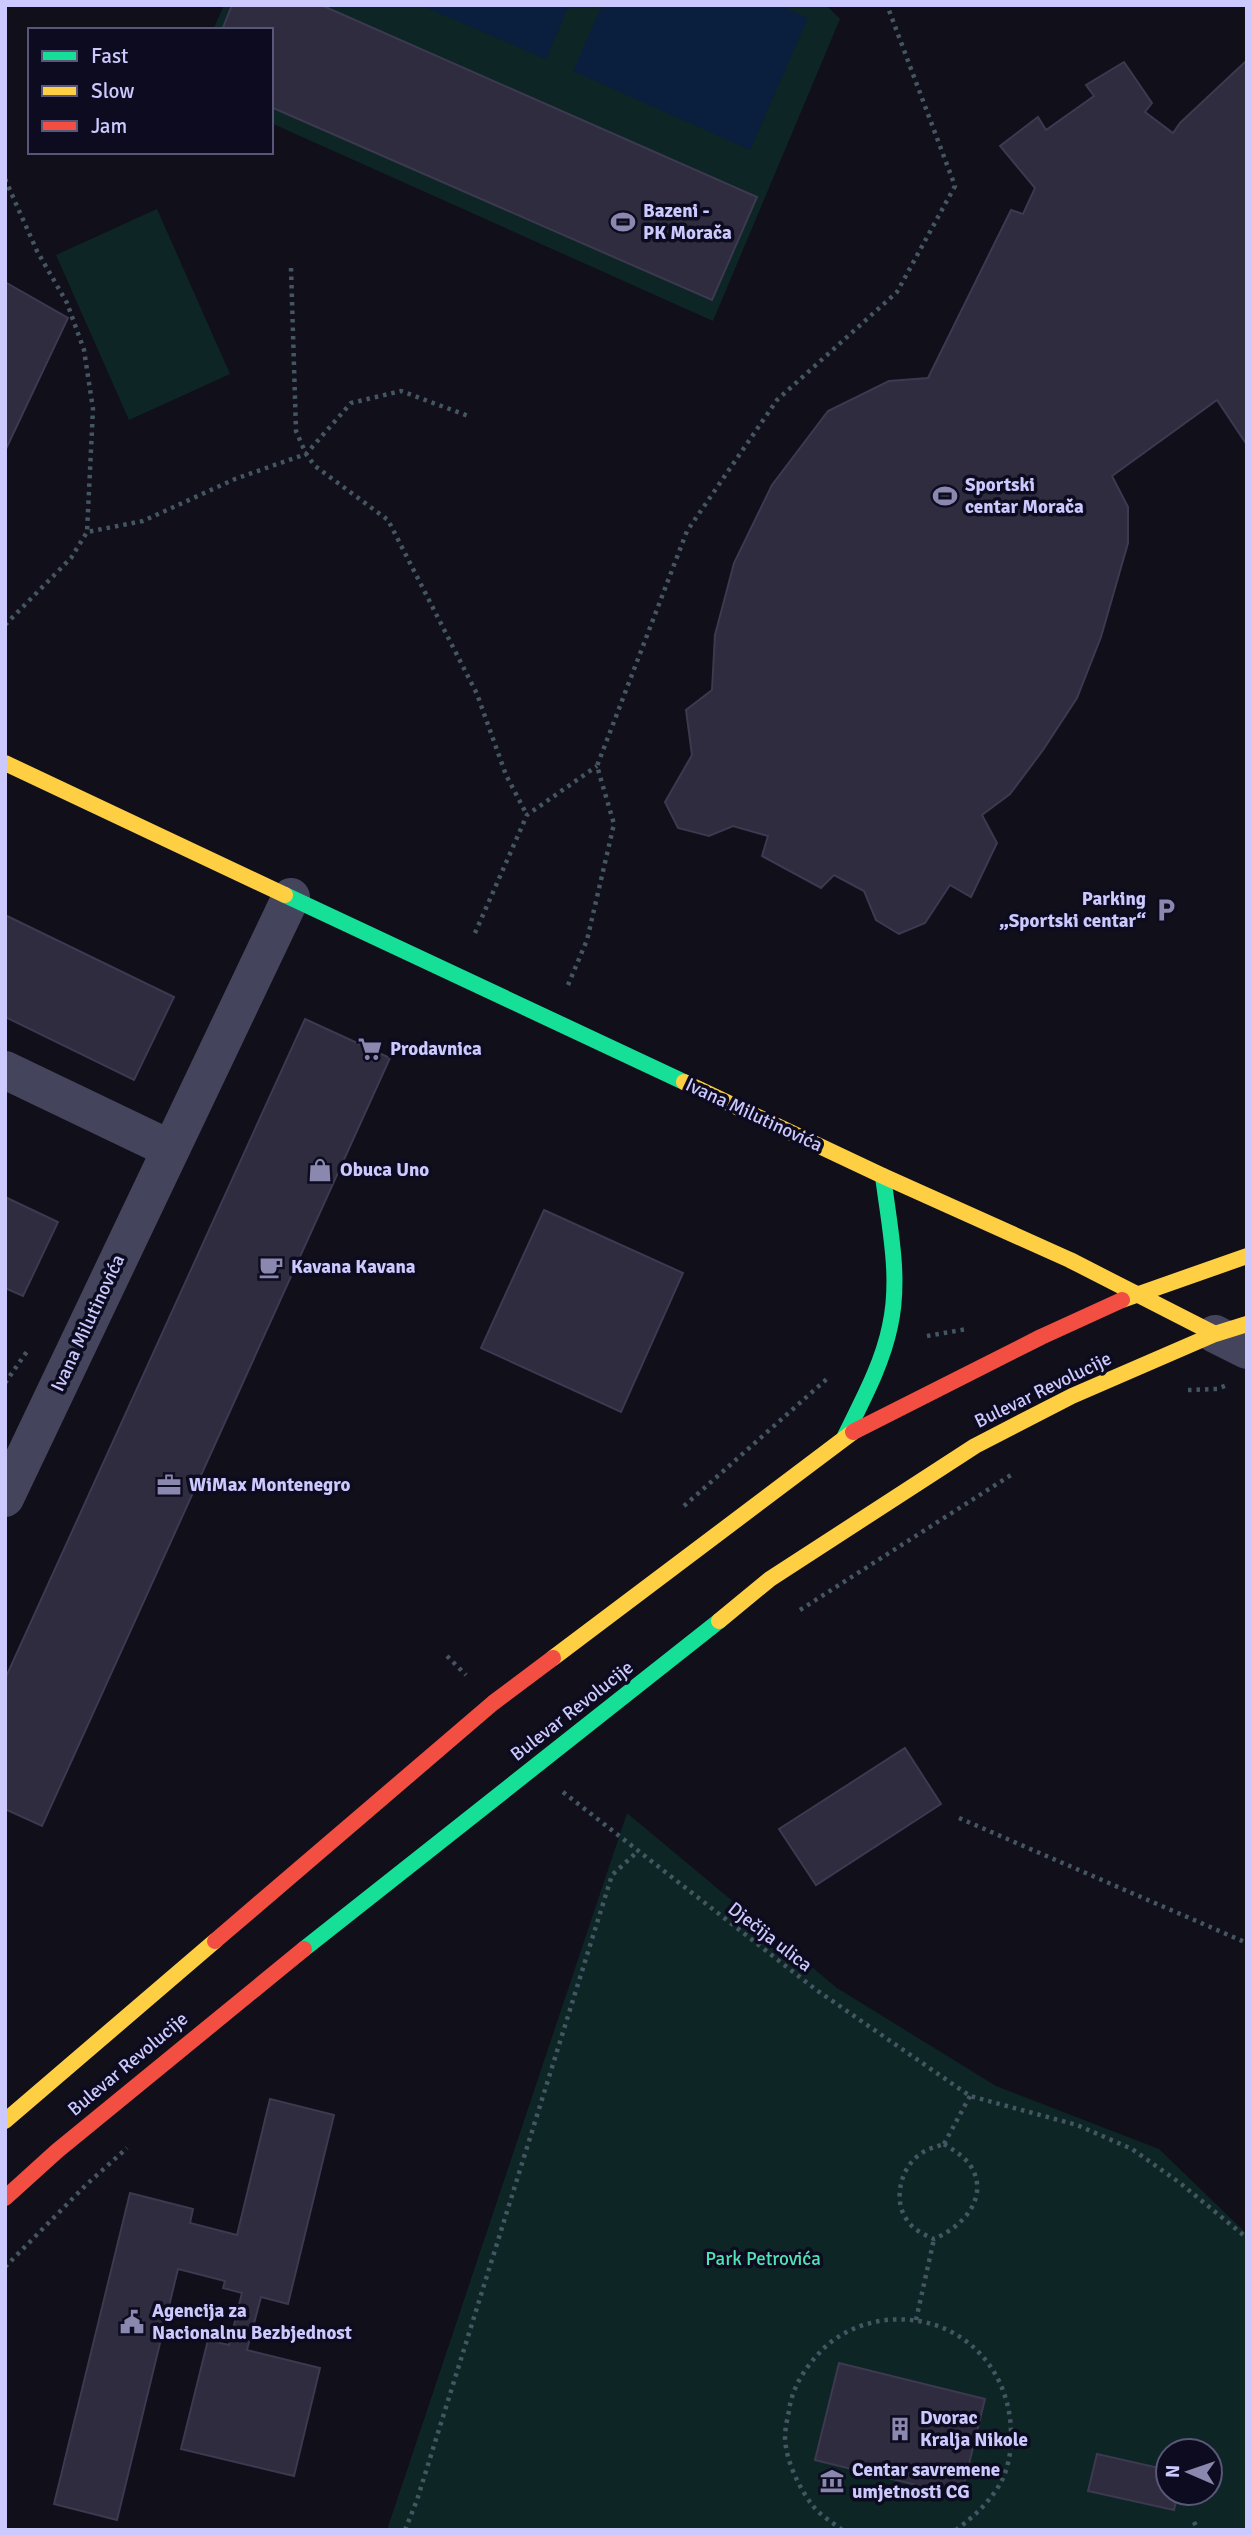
<svg xmlns="http://www.w3.org/2000/svg" width="1252" height="2535" viewBox="0 0 1252 2535" font-family="Signika,sans-serif">
  <rect width="100%" height="100%" fill="#100f1a"/>
  <path fill="#0e2525" fill-rule="evenodd" d="M224,5H826L840,19L713,321L271,123V30H213Z
    M157,209L230,374L129,420L56,255Z
    M627,1813L837,1988L996,2086L1159,2149L1247,2234V2530H387ZM1168,2451H1210V2493H1168Z"/>
  <path fill="#0a1f3d" d="M420,5H569L546,59Z
    M602,5H779L808,18L750,150L573,71Z"/>
  <path fill="#2e2c3e" stroke="#3c3950" stroke-width="2" d="M232,5H321L757,197L712,300L271,107V30H222Z
    M1246,61L1247,445L1217,400L1112,476L1128,507V543L1101,637L1077,698L1043,750L1010,794L982,815L997,843L971,897L950,885L925,923L899,934L876,920L864,891L834,875L821,888L762,856L768,836L733,826L709,836L678,828L665,802L692,755L686,710L712,690L715,635L734,563L772,485L828,411L889,381L928,378L1011,210L1023,214L1035,188L1000,146L1038,117L1046,130L1094,96L1086,85L1124,62L1152,103L1145,112L1173,133L1180,123Z
    M5,282L68,318L5,451Z
    M5,915L174,997L134,1080L5,1017Z
    M305,1019L390,1058L42,1826L5,1809V1679Z
    M5,1197L58,1222L23,1296L5,1288Z
    M544,1210L683,1273L621,1412L481,1348Z
    M905,1748L941,1804L816,1885L779,1829Z
    M270,2099L334,2115L288,2304L261,2297L247,2350L320,2368L294,2476L181,2449L208,2340L229,2345L242,2293L223,2288L225,2281L178,2269L117,2520L54,2504L130,2193L193,2209L190,2223L237,2235Z
    M839,2363L985,2399L961,2496L815,2460Z
    M1097,2454L1168,2470V2493H1178L1174,2510L1088,2491Z"/>
  <g fill="none" stroke-linecap="round" stroke-linejoin="round">
    <path stroke="#455663" stroke-width="4.5" stroke-dasharray="3.5 5" stroke-linecap="butt" d="M5,179L37,251L67,303L84,350L93,409L87,532
      M291,268L296,431L306,454L315,466L388,520L477,694L506,775L527,815
      M5,625L71,558L87,532L143,521L235,479L306,454L351,403L401,391L471,417
      M475,933L527,815L597,766
      M568,985L587,940L614,824L597,766L687,531L777,400L897,292L955,186L887,5
      M927,1336L967,1329
      M5,1383L28,1350
      M1188,1390L1217,1389L1227,1385
      M684,1506L829,1377
      M800,1610L1011,1475
      M447,1656L466,1675
      M563,1792L815,1989L970,2096L1077,2125L1132,2149L1180,2183L1247,2238
      M959,1818L1247,1943
      M944,2144C955,2151 967,2158 973,2170C988,2201 960,2228 934,2239C925,2235 913,2230 907,2220C893,2201 900,2169 919,2155C926,2149 935,2147 944,2144Z
      M944,2144L970,2096
      M5,2267L87,2184L127,2148
      M916,2320L934,2239
      M1194,2522L1198,2530
      M405,2530L417,2500L612,1875L637,1852
      M842,2530C832,2522 820,2515 813,2506C799,2488 786,2461 785,2438C785,2429 787,2420 789,2411C792,2386 807,2365 824,2348C841,2332 863,2323 886,2320C956,2313 1010,2364 1011,2433C1012,2449 1008,2470 1000,2484C988,2504 974,2516 956,2530"/>
    <path stroke="#44445c" stroke-width="38" d="M5,1070L170,1149
      M1215,1334L1247,1350
      M5,1498L291,897"/>
    <path stroke="#16e098" stroke-width="16" d="M285,895L684,1082
      M845,1436C862,1401 882,1365 890,1326C901,1277 889,1225 883,1176
      M304,1949L719,1621"/>
    <path stroke="#ffcf43" stroke-width="16" d="M5,763L285,895
      M684,1082L883,1176L1070,1260L1215,1334
      M1122,1300L1247,1256
      M719,1621L770,1579L975,1446L1072,1396L1215,1334L1247,1324
      M553,1658L853,1432
      M5,2121L215,1941"/>
    <path stroke="#f24e42" stroke-width="16" d="M853,1432L1041,1337L1122,1300
      M215,1941L493,1703L553,1658
      M5,2198L57,2151L304,1949"/>
  </g>
  <defs>
    <g id="stadium-bare" transform="scale(1.89)"><path d="M0-5a6.5 5 0 1 0 0 10a6.5 5 0 1 0 0-10ZM-3.5-1.8h7v3.6h-7Z" fill="#8a88af" stroke="#0d0b1f" stroke-width="2.5" paint-order="stroke"/></g>
    <g id="parking-bare" transform="scale(1.89)"><path d="M-3.5-5.5H1a3.5 3.5 0 0 1 0 7H-1V5.5H-3.5ZM-1-3.4V-.6H.8a1.4 1.4 0 0 0 0-2.8Z" fill="#8a88af" stroke="#0d0b1f" stroke-width="2.5" paint-order="stroke"/></g>
    <g id="supermarket-bare" transform="scale(1.89)"><path d="M-6-5.5h2.5l.6 2H6L4.5 2H-2.5L-4.4-4H-6ZM-1.5 3.2a1.3 1.3 0 1 0 .1 0ZM3 3.2a1.3 1.3 0 1 0 .1 0Z" fill="#8a88af" stroke="#0d0b1f" stroke-width="2.5" paint-order="stroke"/></g>
    <g id="shop-bare" transform="scale(1.89)"><path d="M-5-2.5h2.3a2.7 3.5 0 0 1 5.4 0H5L5.5 6h-11ZM-1.5-2.5h3a1.5 2.3 0 0 0-3 0Z" fill="#8a88af" stroke="#0d0b1f" stroke-width="2.5" paint-order="stroke"/></g>
    <g id="cafe-bare" transform="scale(1.89)"><path d="M-5.5-4.5H6V0H3Q3 3.5 0 3.5H-2.5Q-5.5 3.5-5.5 0ZM3-3.2v2h1.7v-2ZM-6 4.5H4V6H-6Z" fill="#8a88af" stroke="#0d0b1f" stroke-width="2.5" paint-order="stroke"/></g>
    <g id="office-bare" transform="scale(1.89)"><path d="M-6-3h4V-5.5h4V-3h4V5H-6ZM-1-4.5V-3h2v-1.5ZM-6 0V1H6V0Z" fill="#8a88af" stroke="#0d0b1f" stroke-width="2.5" paint-order="stroke"/></g>
    <g id="civic-bare" transform="scale(1.89)"><path d="M-.6-6.5H3V-4.5H.6V-3L4-1V1h2V6H-6V1h2V-1L-.6-3ZM-1.2 2.5V6h2.4V2.5Z" fill="#8a88af" stroke="#0d0b1f" stroke-width="2.5" paint-order="stroke"/></g>
    <g id="building-bare" transform="scale(1.89)"><path d="M-4-6H4V6H1V3H-1V6H-4ZM-2.5-4.3h1.7v1.8h-1.7ZM.8-4.3h1.7v1.8H.8ZM-2.5-1h1.7V.8h-1.7ZM.8-1h1.7V.8H.8Z" fill="#8a88af" stroke="#0d0b1f" stroke-width="2.5" paint-order="stroke"/></g>
    <g id="museum-bare" transform="scale(1.89)"><path d="M0-6L6-3V-2H-6V-3ZM-5-1h2V3h-2ZM-1-1h2V3h-2ZM3-1h2V3H3ZM-6 4H6V6H-6Z" fill="#8a88af" stroke="#0d0b1f" stroke-width="2.5" paint-order="stroke"/></g>
  </defs>
  <g fill-rule="evenodd">
    <use href="#stadium-bare" x="623" y="222"/>
    <use href="#stadium-bare" x="945" y="496"/>
    <use href="#parking-bare" x="1166" y="910"/>
    <use href="#supermarket-bare" x="370" y="1049"/>
    <use href="#shop-bare" x="320" y="1170"/>
    <use href="#cafe-bare" x="271" y="1267"/>
    <use href="#office-bare" x="169" y="1485"/>
    <use href="#civic-bare" x="132" y="2322"/>
    <use href="#building-bare" x="900" y="2429"/>
    <use href="#museum-bare" x="832" y="2481"/>
  </g>
  <g text-anchor="middle" dominant-baseline="central" stroke-width="7" stroke-linejoin="round" paint-order="stroke">
    <g font-size="19" font-weight="bold" fill="#ccc9ff" stroke="#0d0b1f" text-anchor="start">
      <text x="643" y="211">Bazeni -<tspan x="643" dy="22">PK Morača</tspan></text>
      <text x="965" y="485">Sportski<tspan x="965" dy="22">centar Morača</tspan></text>
      <text x="1146" y="899" text-anchor="end">Parking<tspan x="1146" dy="22">„Sportski centar“</tspan></text>
      <text x="390" y="1049">Prodavnica</text>
      <text x="340" y="1170">Obuca Uno</text>
      <text x="291" y="1267">Kavana Kavana</text>
      <text x="189" y="1485">WiMax Montenegro</text>
      <text x="152" y="2311">Agencija za<tspan x="152" dy="22">Nacionalnu Bezbjednost</tspan></text>
      <text x="920" y="2418">Dvorac<tspan x="920" dy="22">Kralja Nikole</tspan></text>
      <text x="852" y="2470">Centar savremene<tspan x="852" dy="22">umjetnosti CG</tspan></text>
    </g>
    <g font-size="19" fill="#ccc9ff" stroke="#0d0b1f">
      <text transform="translate(754 1115) rotate(25)">Ivana Milutinovića</text>
      <text transform="translate(88 1323) rotate(-65)">Ivana Milutinovića</text>
      <text transform="translate(1043 1390) rotate(-26)">Bulevar Revolucije</text>
      <text transform="translate(572 1711) rotate(-38)">Bulevar Revolucije</text>
      <text transform="translate(770 1937) rotate(38)">Dječija ulica</text>
      <text transform="translate(128 2064) rotate(-40)">Bulevar Revolucije</text>
    </g>
    <g font-size="19" fill="#50e4b6" stroke="#0d0b1f">
      <text x="763" y="2259">Park Petrovića</text>
    </g>
  </g>
  <rect width="1252" height="2535" fill="none" stroke="#ccc9ff" stroke-width="14"/>
  <rect x="28" y="28" width="245" height="126" fill="#0d0b1f" stroke="#595779" stroke-width="2"/>
  <rect x="42" y="51" width="35" height="10" fill="#16e098" stroke="#595779" stroke-width="2"/>
  <text x="91" y="63" font-size="21" fill="#ccc9ff">Fast</text>
  <rect x="42" y="86" width="35" height="10" fill="#ffcf43" stroke="#595779" stroke-width="2"/>
  <text x="91" y="98" font-size="21" fill="#ccc9ff">Slow</text>
  <rect x="42" y="121" width="35" height="10" fill="#f24e42" stroke="#595779" stroke-width="2"/>
  <text x="91" y="133" font-size="21" fill="#ccc9ff">Jam</text>
  <g transform="translate(1189 2472) rotate(272)"><circle r="33" fill="#0d0b1f" stroke="#595779" stroke-width="2"/>
  <path d="M0-5L12 26L0 18L-12 26Z" fill="#8a88af"/>
  <text y="-10" font-size="19" font-weight="bold" text-anchor="middle" fill="#ccc9ff">N</text>
  </g>
</svg>
